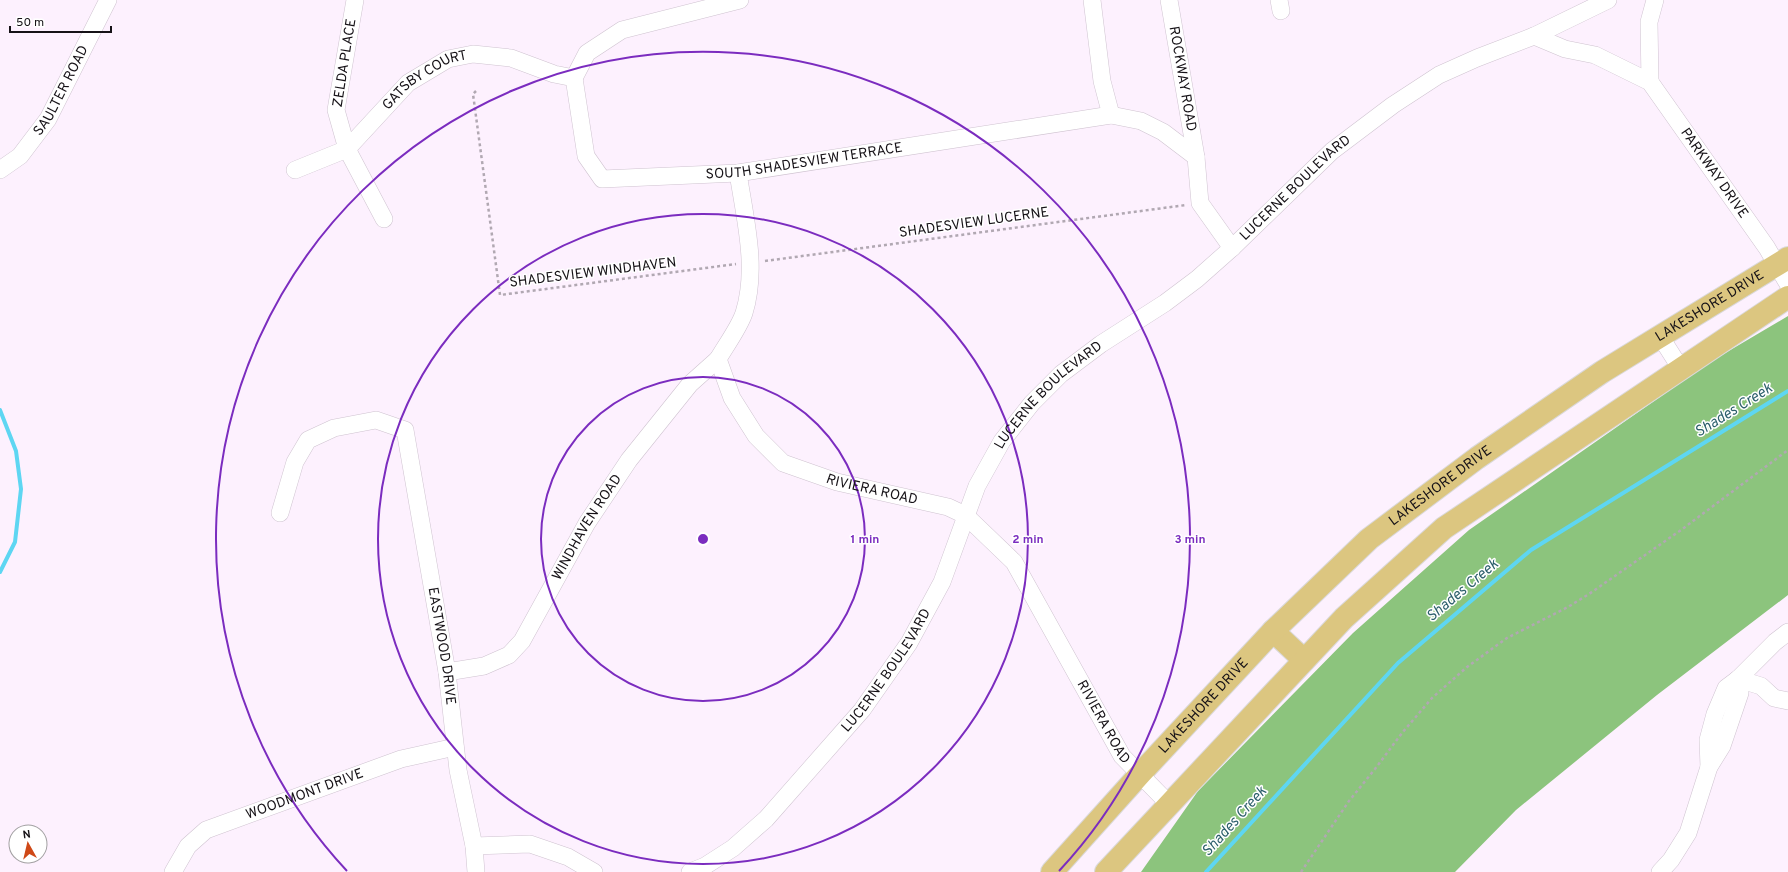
<svg xmlns="http://www.w3.org/2000/svg" width="1788" height="872" viewBox="0 0 1788 872" font-family="Overpass,sans-serif">
  <rect width="100%" height="100%" fill="#fdf1fe"/>
  <path fill="#8cc47d" d="M1788,316V595L1657,695L1516,810L1455,872H1141L1198,791L1353,633L1469,530L1710,362Z"/>
  <g fill="none" stroke-linecap="round" stroke-linejoin="round">
    <path stroke="#5ed6f2" stroke-width="4" d="M0,410L16,451L21,489L15,542L0,572
      M1206,872L1398,663L1531,550L1788,391"/>
    <g stroke="#cfc3d0" stroke-width="18">
      <g id="minor">
        <path d="M355,0L336,110L347,149L384,219"/>
        <path d="M1092,0L1102,81L1111,115"/>
        <path id="s1" d="M1169,0L1196,157L1200,203L1232,248"/>
        <path d="M1279,0L1281,11"/>
        <path d="M1534,36L1608,0"/>
        <path id="s2" d="M574,78L586,156L602,179L738,173L1111,115L1141,121L1163,132L1196,157"/>
        <path d="M574,78L587,53L622,30L740,0"/>
        <path d="M1650,82L1649,22L1655,0"/>
        <path id="s3" d="M0,170L20,156L48,119L108,0"/>
        <path id="s4" d="M295,170L347,149L408,83L448,59L473,54L511,58L554,74L574,78"/>
        <path id="s5" d="M738,173C745,219 758,268 744,313C739,328 726,345 718,359L732,398L756,436L783,463L837,482L948,507L965,515L1014,562L1122,756L1169,804"/>
        <path d="M1660,336L1681,369"/>
        <path id="s6" d="M280,513L295,462L308,440L334,428L376,420L405,430L447,672L458,770L474,846L476,872"/>
        <path id="s7" d="M447,672L484,666L509,655L522,641L587,523L629,460L690,384L718,359"/>
        <path d="M1738,679L1761,686L1774,698L1788,701"/>
        <path d="M1709,767L1708,740L1715,714L1726,688L1738,679L1775,642L1788,632"/>
        <path d="M474,846L530,844L568,857L594,872"/>
        <path id="s8" d="M173,872L188,846L206,830L401,759L455,747"/>
        <path id="s9" d="M690,872L705,866L733,848L766,819L862,710L909,643L942,582L977,486L1002,441L1032,403L1061,374L1101,344L1165,303L1197,279L1232,248L1332,151L1393,105L1439,75L1477,58L1534,36L1565,49L1595,55L1650,82L1767,248L1788,284"/>
        <path d="M1660,872L1671,860L1688,833L1709,767L1722,746L1740,693L1738,679"/>
      </g>
    </g>
    <g stroke="#dad9da" stroke-width="24">
      <g id="major">
        <path d="M1273,631L1304,660"/>
        <path id="s10" d="M1052,872L1141,773L1273,631L1369,539L1477,458L1602,372L1788,258"/>
        <path d="M1106,872L1344,618L1444,528L1788,297"/>
      </g>
    </g>
    <path stroke="#b1a8b2" stroke-width="2.5" stroke-dasharray="3 3" stroke-linecap="butt" d="M476,91L473,94L500,295L736,264
      M765,261L1186,205
      M1301,872L1349,801L1375,769L1402,733L1432,698L1467,667L1507,638L1568,607L1589,594L1681,530L1788,450"/>
    <use href="#minor" stroke="#fff" stroke-width="17"/>
    <use href="#major" stroke="#dcc680" stroke-width="22"/>
  </g>
  <g fill="none" stroke="#7b2cbf" stroke-width="2">
    <circle cx="703" cy="539" r="162"/>
    <circle cx="703" cy="539" r="325"/>
    <path d="M347 871A487 487 0 1 1 1059 871"/>
  </g>
  <g text-anchor="middle" dominant-baseline="central" stroke-width="3" stroke-linejoin="round" paint-order="stroke">
    <g font-size="14" fill="#161217" stroke="#fff">
      <text transform="translate(345 63) rotate(-81)">ZELDA PLACE</text>
      <text stroke="none"><textPath href="#s1" startOffset="80">ROCKWAY ROAD</textPath></text>
      <text stroke="none"><textPath href="#s4" startOffset="162">GATSBY COURT</textPath></text>
      <text stroke="none"><textPath href="#s3" startOffset="102">SAULTER ROAD</textPath></text>
      <text stroke="none"><textPath href="#s2" startOffset="310">SOUTH SHADESVIEW TERRACE</textPath></text>
      <text stroke="none"><textPath href="#s9" startOffset="1456">PARKWAY DRIVE</textPath></text>
      <text stroke="none"><textPath href="#s9" startOffset="933">LUCERNE BOULEVARD</textPath></text>
      <text transform="translate(974 223) rotate(-8)">SHADESVIEW LUCERNE</text>
      <text transform="translate(593 273) rotate(-7)">SHADESVIEW WINDHAVEN</text>
      <text stroke="none"><textPath href="#s10" startOffset="873">LAKESHORE DRIVE</textPath></text>
      <text stroke="none"><textPath href="#s9" startOffset="609">LUCERNE BOULEVARD</textPath></text>
      <text stroke="none"><textPath href="#s10" startOffset="549">LAKESHORE DRIVE</textPath></text>
      <text stroke="none"><textPath href="#s5" startOffset="412">RIVIERA ROAD</textPath></text>
      <text stroke="none"><textPath href="#s7" startOffset="215">WINDHAVEN ROAD</textPath></text>
      <text stroke="none"><textPath href="#s6" startOffset="400">EASTWOOD DRIVE</textPath></text>
      <text stroke="none"><textPath href="#s9" startOffset="285">LUCERNE BOULEVARD</textPath></text>
      <text stroke="none"><textPath href="#s10" startOffset="225">LAKESHORE DRIVE</textPath></text>
      <text stroke="none"><textPath href="#s5" startOffset="760">RIVIERA ROAD</textPath></text>
      <text stroke="none"><textPath href="#s8" startOffset="159">WOODMONT DRIVE</textPath></text>
    </g>
    <g font-size="15" font-style="italic" fill="#2d606c" stroke="#fff">
      <text transform="translate(1734 411) rotate(-32)">Shades Creek</text>
      <text transform="translate(1463 591) rotate(-40)">Shades Creek</text>
      <text transform="translate(1235 822) rotate(-48)">Shades Creek</text>
    </g>
  </g>
  <circle cx="703" cy="539" r="6" fill="#7b2cbf" stroke="#fff" stroke-width="2"/>
  <g font-size="12" text-anchor="middle" font-weight="bold" fill="#7b2cbf" stroke="#fff" stroke-width="3" stroke-linejoin="round" paint-order="stroke">
    <text x="865" y="543">1 min</text>
    <text x="1028" y="543">2 min</text>
    <text x="1190" y="543">3 min</text>
  </g>
  <g transform="translate(28 844) rotate(352)"><circle r="19" fill="#ffffff" stroke="#a2a0a2"/>
  <path d="M0-3L7 15L0 10L-7 15Z" fill="#cf4817"/>
  <text y="-6" font-size="11" font-weight="bold" text-anchor="middle" fill="#161217">N</text>
  </g>
  <path d="M10 26v6h101v-6" fill="none" stroke="#161217" stroke-width="2"/>
  <text x="16" y="26" font-size="12" fill="#161217" stroke="#ffffff" stroke-width="3" paint-order="stroke">50 m</text>
</svg>
